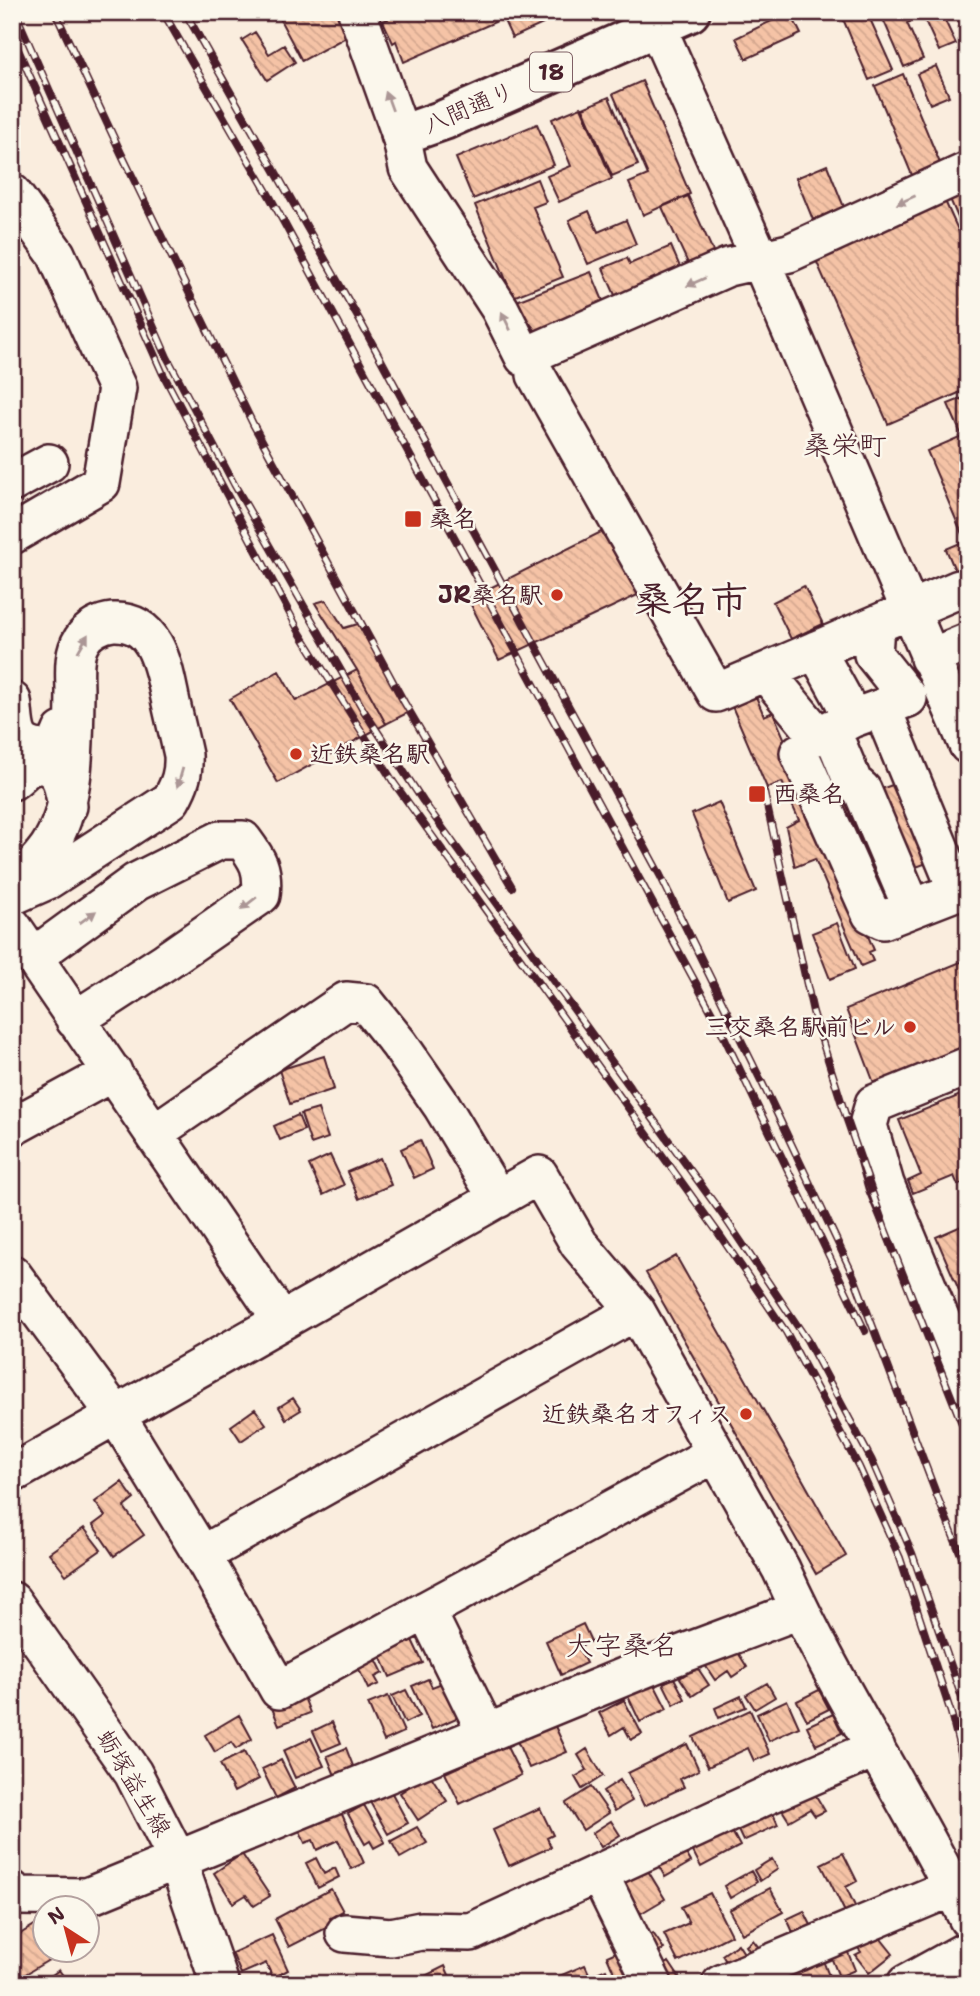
<svg xmlns="http://www.w3.org/2000/svg" width="980" height="1996" viewBox="0 0 980 1996" font-family="'Shantell Sans','Klee One',sans-serif">
  <defs>
    <pattern id="building-back-hatch" width="6" height="6" patternUnits="userSpaceOnUse" patternTransform="scale(1.75)"><rect width="6" height="6" fill="#f5c3a6"/><path d="M-1 5l2 2M0 0l6 6M5-1l2 2" fill="none" stroke="#d4a78f"/></pattern>
  </defs>
  <rect width="100%" height="100%" fill="#faedde"/>
  <filter id="ink" filterUnits="userSpaceOnUse"><feTurbulence type="fractalNoise" baseFrequency=".0143" numOctaves="2"/><feDisplacementMap in="SourceGraphic" scale="14" xChannelSelector="R" yChannelSelector="G"/><feConvolveMatrix kernelMatrix="1 2 1 2 8 2 1 2 1" color-interpolation-filters="sRGB"/></filter>
  <g filter="url(#ink)">
    <path fill="url(#building-back-hatch)" stroke="#4a1f2b" stroke-width="2" d="M276,12H338L346,37L302,61Z
      M385,12H490L495,22L404,62L396,41L393,43L383,21L388,19Z
      M500,12H538L543,24L512,38Z
      M790,12L801,34L746,59L736,38Z
      M840,12H873L875,17L870,19L893,70L869,80Z
      M880,12H910L914,20L907,23L923,59L904,67Z
      M921,12H941L956,44L939,51Z
      M968,12V23L962,26L958,16Z
      M255,32L269,54L284,45L295,62L267,80L242,40Z
      M936,66L949,96L930,104L917,74Z
      M903,74L942,168L914,180L875,86Z
      M642,81L690,194L643,215L629,183L648,175L613,94Z
      M609,97L638,165L612,176L583,108Z
      M581,107L612,179L559,202L547,176L571,166L552,119Z
      M537,124L554,165L473,199L456,158Z
      M827,165L844,207L813,220L796,178Z
      M537,179L546,202L533,207L563,277L513,297L475,205Z
      M968,191V241L950,199Z
      M688,196L717,260L692,272L662,207Z
      M945,201L968,252V348L964,350L968,359V389L888,424L815,258Z
      M589,211L598,232L626,220L636,244L588,264L569,220Z
      M671,246L683,274L618,302L603,268L627,258L630,264Z
      M591,272L606,308L539,335L514,302Z
      M12,286L20,300L12,303Z
      M968,396V601L946,549L965,541L927,451L962,436L948,404Z
      M601,532L646,591L499,660L468,599Z
      M804,586L823,624L791,639L773,602Z
      M326,600L344,628L358,624L409,712L386,724L357,670L315,603Z
      M357,670L386,724L278,783L230,699L279,671L296,701Z
      M752,687L764,716L773,712L874,950L869,952L873,961L861,966L815,859L795,867L786,827L799,820L782,782L767,788L728,697Z
      M895,784L927,863L911,869L878,790Z
      M855,799L887,878L871,885L839,806Z
      M719,802L756,891L728,903L692,814Z
      M837,923L855,969L830,979L812,933Z
      M968,959V1045L874,1083L846,1009Z
      M324,1056L334,1089L290,1104L279,1070Z
      M968,1092V1181L958,1185L954,1176L913,1193L908,1181L921,1175L899,1120Z
      M318,1109L328,1138L311,1144L301,1114Z
      M298,1115L304,1130L280,1140L274,1126Z
      M420,1140L433,1169L414,1178L401,1149Z
      M330,1155L344,1185L323,1195L309,1165Z
      M380,1158L391,1185L359,1199L347,1172Z
      M968,1223V1311L936,1237Z
      M676,1256L846,1556L816,1574L646,1273Z
      M293,1398L301,1410L286,1419L279,1407Z
      M255,1409L266,1424L241,1441L231,1426Z
      M122,1482L134,1499L124,1507L144,1535L114,1556L93,1525L105,1516L95,1502Z
      M84,1528L101,1550L66,1575L49,1553Z
      M583,1624L591,1641L578,1647L586,1663L561,1675L546,1641Z
      M412,1640L423,1663L390,1677L380,1654Z
      M732,1643L747,1667L732,1677L728,1671L715,1680L703,1662Z
      M375,1657L383,1673L375,1677L379,1684L368,1689L357,1665Z
      M697,1667L709,1685L692,1696L680,1678Z
      M674,1678L685,1699L674,1705L663,1683Z
      M428,1679L432,1687L447,1681L463,1715L432,1729L412,1686Z
      M652,1680L667,1709L640,1722L626,1692Z
      M767,1683L775,1697L755,1709L746,1695Z
      M301,1689L310,1713L279,1725L269,1701Z
      M406,1690L419,1716L405,1723L392,1696Z
      M819,1690L829,1709L807,1720L797,1701Z
      M388,1696L404,1732L384,1741L368,1704Z
      M741,1696L746,1707L719,1718L715,1708Z
      M624,1700L642,1734L631,1740L624,1727L611,1735L599,1713Z
      M787,1700L799,1727L769,1741L757,1714Z
      M750,1710L770,1754L754,1761L748,1748L708,1767L693,1737Z
      M833,1714L842,1733L816,1745L807,1726Z
      M239,1715L252,1739L236,1749L231,1742L215,1752L205,1735Z
      M332,1722L341,1743L322,1751L313,1731Z
      M554,1724L567,1752L529,1768L517,1741Z
      M311,1738L324,1766L295,1778L283,1751Z
      M687,1744L699,1770L680,1779L684,1787L644,1806L628,1773Z
      M506,1745L521,1775L460,1804L445,1773Z
      M346,1748L355,1771L336,1778L327,1756Z
      M587,1749L603,1776L582,1789L575,1777L587,1770L578,1755Z
      M244,1752L259,1779L234,1792L220,1764Z
      M281,1760L295,1788L276,1798L262,1769Z
      M429,1773L447,1801L418,1820L400,1793Z
      M620,1780L632,1801L615,1811L603,1791Z
      M387,1784L408,1823L388,1834L366,1795Z
      M809,1784L825,1811L815,1816L810,1809L789,1821L777,1802Z
      M591,1787L609,1813L583,1830L566,1803Z
      M768,1802L778,1825L743,1841L732,1818Z
      M364,1805L385,1842L374,1848L370,1841L365,1844L348,1814Z
      M540,1808L553,1835L547,1838L551,1847L509,1866L493,1830Z
      M340,1810L364,1863L351,1869L338,1840L317,1850L313,1840L305,1843L299,1829Z
      M611,1821L620,1835L601,1847L592,1833Z
      M727,1822L740,1846L701,1867L688,1842Z
      M417,1827L427,1843L400,1858L391,1841Z
      M680,1843L691,1862L665,1877L654,1857Z
      M843,1853L857,1881L846,1887L855,1906L845,1912L821,1864Z
      M242,1854L270,1896L254,1906L246,1895L233,1903L214,1873Z
      M316,1858L324,1874L335,1868L339,1877L318,1888L306,1863Z
      M772,1859L778,1869L760,1881L754,1870Z
      M642,1861L665,1899L638,1915L615,1877Z
      M751,1871L757,1882L730,1898L724,1886Z
      M770,1888L783,1912L742,1934L729,1910Z
      M331,1889L343,1911L330,1918L334,1924L289,1947L275,1919Z
      M710,1893L731,1935L678,1962L664,1934L689,1923L681,1907Z
      M804,1911L815,1933L797,1941L787,1919Z
      M38,1923L46,1936V1951H54L57,1955L14,1981L12,1978V1939Z
      M870,1925L893,1954L869,1973L855,1955L861,1952L852,1940Z
      M653,1933L664,1949L653,1956L642,1940Z
      M272,1935L288,1970L273,1978L266,1963L241,1974L232,1953Z
      M753,1940L764,1954L756,1960L746,1946Z
      M843,1940L855,1970L839,1977L827,1947Z
      M738,1944L747,1958L731,1969L722,1955Z
      M632,1945L647,1977L631,1984H619L607,1956Z
      M820,1953L831,1981L825,1984H766Z
      M669,1962L681,1980L675,1984H666L656,1971Z
      M585,1965L590,1976L606,1969L612,1984H560L557,1977Z
      M445,1966L453,1984H426L423,1977Z
      M59,1970L69,1984H40Z"/>
    <g fill="none" stroke-linecap="round" stroke-linejoin="round">
      <g stroke="#4a1f2b" stroke-width="42">
        <path id="minor" d="M357,12L401,135L408,168L500,309L524,357L728,267L789,253L968,171
          M657,27L760,259L968,745
          M12,193L56,254L117,388L101,483L12,535
          M536,375L716,693L959,589
          M12,483L49,463
          M816,650L843,699L851,719L830,730
          M929,658L968,642
          M766,673L818,736L851,719L908,698L873,654L875,626
          M12,701C14,712 13,726 18,736C24,747 42,753 53,745C57,742 60,736 62,731
          M888,723L957,890
          M838,746L853,782L862,790L912,908
          M799,753L871,914L883,920L968,887
          M12,781C17,778 21,773 25,770C40,759 57,767 62,783C64,791 65,798 68,806
          M12,887C25,875 38,862 48,848C77,805 74,741 75,692C75,676 72,655 82,640C88,630 101,623 113,622C156,620 163,665 170,698C174,717 179,736 183,755C184,773 180,784 171,800L48,880L12,896
          M12,926L282,1321
          M33,957L136,882L220,840H243C258,860 264,869 261,895L166,961L75,1020
          M968,1066L874,1104L868,1125L885,1184L968,1385
          M12,1127L113,1072
          M154,1133L346,1001L366,1003L399,1044L442,1106L498,1199
          M12,1274L116,1415L202,1555L279,1690L716,1453
          M12,1474L539,1175L579,1244L636,1311L781,1569C835,1689 910,1800 968,1919
          M202,1555L636,1311
          M12,1601L133,1773L177,1859L220,1984
          M426,1610L486,1732
          M599,1874L653,1984
          M12,1890L18,1896L87,1897L658,1663L799,1610
          M345,1933L391,1937L421,1931L471,1932L770,1794L876,1748
          M721,1984L953,1887
          M906,1984L968,1950"/>
      </g>
      <g stroke="#4a1f2b" stroke-width="44">
        <path id="major" d="M401,135L444,120L690,12"/>
      </g>
      <use href="#minor" stroke="#fbf7ec" stroke-width="37"/>
      <use href="#major" stroke="#fbf7ec" stroke-width="38"/>
      <g stroke="#4a1f2b" stroke-width="8">
        <path id="rail" d="M15,12L167,357L234,484L364,711L423,801L727,1221L807,1340L872,1461L912,1553L962,1698L968,1723
          M55,12L121,153L253,424L404,702L512,887
          M163,12L270,197L718,1024L865,1331
          M185,12L360,321L660,875L771,1101L854,1277L937,1496L968,1572
          M12,36L163,374L300,633L394,783L719,1234L786,1332L859,1467L900,1558L951,1713L968,1780
          M764,792L813,1012L847,1120L885,1229L968,1439"/>
      </g>
      <use href="#rail" stroke="#fbf7ec" stroke-width="5" stroke-dasharray="16" stroke-linecap="butt"/>
    </g>
    <defs><path id="oneway-solid" d="M-6-.8H1V-3.2L6.5 0L1 3.2V.8H-6Z" transform="scale(1.75)"/></defs>
    <g fill="#ab9695">
      <use href="#oneway-solid" transform="translate(389 101) rotate(-110)"/>
      <use href="#oneway-solid" transform="translate(906 200) rotate(156)"/>
      <use href="#oneway-solid" transform="translate(696 282) rotate(156)"/>
      <use href="#oneway-solid" transform="translate(506 321) rotate(-116)"/>
      <use href="#oneway-solid" transform="translate(83 643) rotate(-60)"/>
      <use href="#oneway-solid" transform="translate(180 778) rotate(106)"/>
      <use href="#oneway-solid" transform="translate(249 903) rotate(142)"/>
      <use href="#oneway-solid" transform="translate(88 917) rotate(-36)"/>
    </g>
  </g>
  <g fill="#c8321e" stroke="#fbf7ec" stroke-width="2.5">
    <rect x="404" y="510" width="18" height="18" rx="3.5"/>
    <circle cx="557" cy="595" r="7"/>
    <circle cx="296" cy="754" r="7"/>
    <rect x="748" y="785" width="18" height="18" rx="3.5"/>
    <circle cx="910" cy="1027" r="7"/>
    <circle cx="746" cy="1414" r="7"/>
  </g>
  <g text-anchor="middle" dominant-baseline="central" stroke-width="5" stroke-linejoin="round" paint-order="stroke">
    <rect fill="#fbf7ec" stroke="#7f6065" stroke-width="2" x="530" y="52.5" width="42" height="39" rx="5"/>
    <g font-size="23" font-weight="bold" fill="#4a1f2b">
      <text x="551" y="72">18</text>
    </g>
    <g font-size="24" fill="#4a1f2b" stroke="#fbf7ec">
      <text transform="translate(469 108) rotate(-23)">八間通り</text>
      <text transform="translate(134 1783) rotate(59)">蛎塚益生線</text>
    </g>
    <g font-size="24" font-weight="bold" fill="#4a1f2b" stroke="#fbf7ec" text-anchor="start">
      <text x="429" y="519">桑名</text>
      <text x="543" y="595" text-anchor="end">JR桑名駅</text>
      <text x="310" y="754">近鉄桑名駅</text>
      <text x="773" y="794">西桑名</text>
      <text x="896" y="1027" text-anchor="end">三交桑名駅前ビル</text>
      <text x="732" y="1414" text-anchor="end">近鉄桑名オフィス</text>
    </g>
    <g font-size="28" fill="#4a1f2b" stroke="#fbf7ec">
      <text x="845" y="445">桑栄町</text>
      <text x="622" y="1645">大字桑名</text>
    </g>
    <g font-size="38" font-weight="bold" fill="#4a1f2b" stroke="#fbf7ec">
      <text x="691" y="599">桑名市</text>
    </g>
  </g>
  <rect width="980" height="1996" fill="none" stroke="#fbf7ec" stroke-width="42"/>
  <rect x="21" y="21" width="938" height="1954" fill="none" stroke="#4a1f2b" stroke-width="2.5" filter="url(#ink)"/>
  <g transform="translate(66 1929) rotate(324)"><circle r="33" fill="#fbf7ec" stroke="#b4a19f" stroke-width="2"/>
  <path d="M0-5L12 26L0 18L-12 26Z" fill="#c8321e"/>
  <text y="-10" font-size="19" font-weight="bold" text-anchor="middle" fill="#4a1f2b">N</text>
  </g>
</svg>
